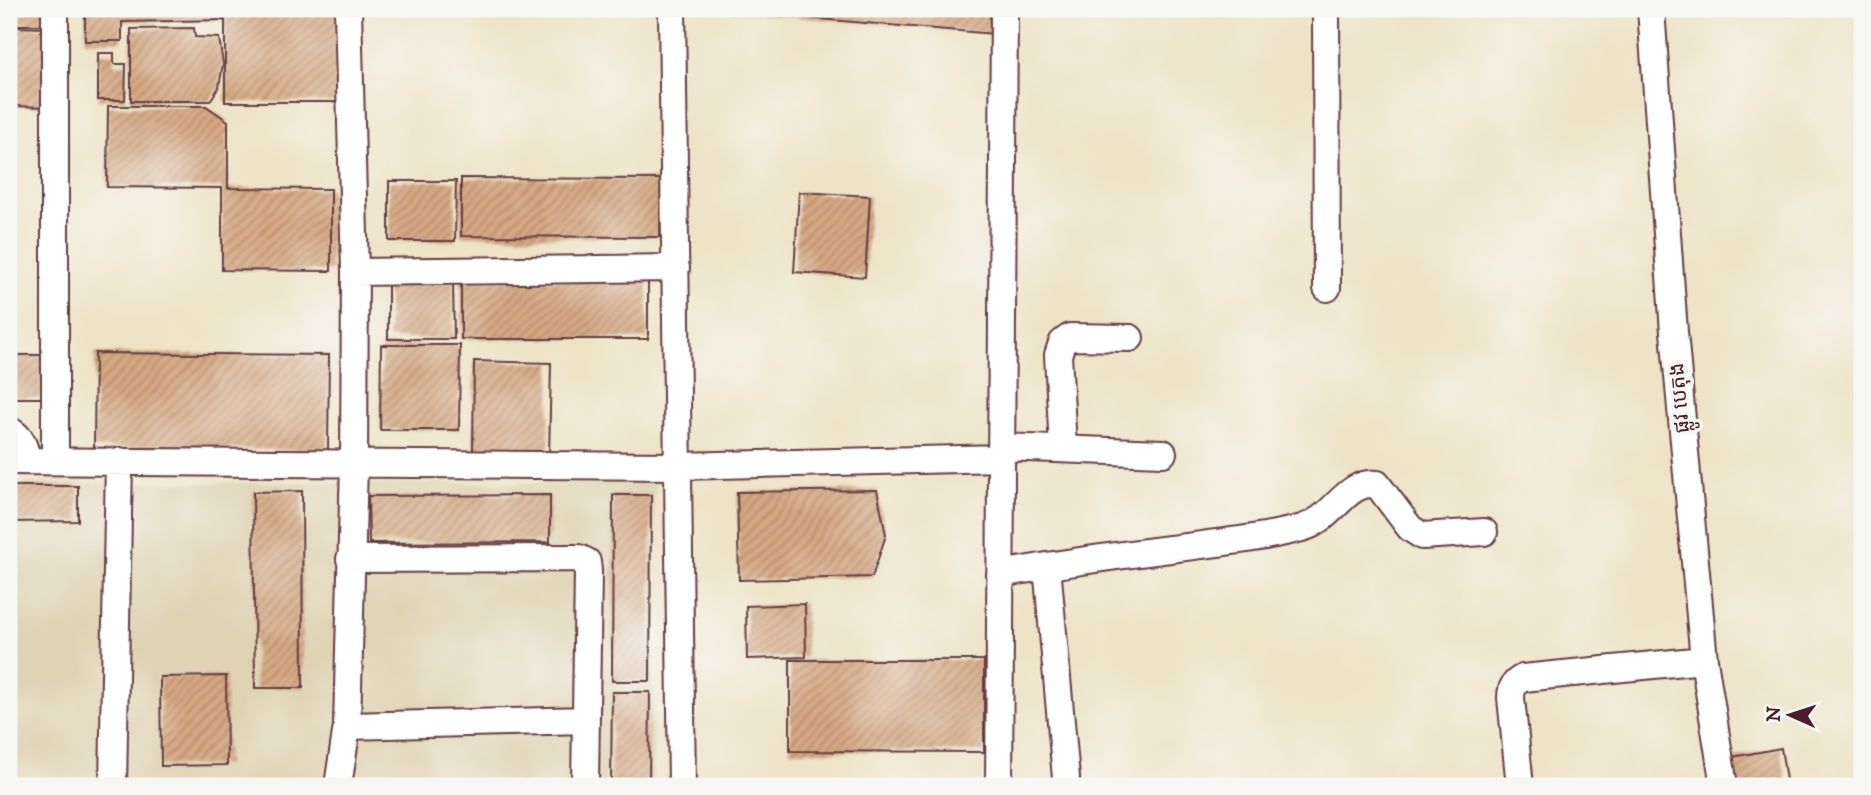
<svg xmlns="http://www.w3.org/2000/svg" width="1871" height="795" viewBox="0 0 1871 795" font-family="'IM FELL DW Pica','Noto Sans Khmer',serif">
  <defs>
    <pattern id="building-hatch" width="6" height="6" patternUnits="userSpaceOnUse" patternTransform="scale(1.75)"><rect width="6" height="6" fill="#d6a984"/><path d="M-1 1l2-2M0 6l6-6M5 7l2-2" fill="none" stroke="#b0896c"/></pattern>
  </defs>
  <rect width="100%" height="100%" fill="#f6f6f2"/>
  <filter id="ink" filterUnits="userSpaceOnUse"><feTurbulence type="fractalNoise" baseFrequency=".0143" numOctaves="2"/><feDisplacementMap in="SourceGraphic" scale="14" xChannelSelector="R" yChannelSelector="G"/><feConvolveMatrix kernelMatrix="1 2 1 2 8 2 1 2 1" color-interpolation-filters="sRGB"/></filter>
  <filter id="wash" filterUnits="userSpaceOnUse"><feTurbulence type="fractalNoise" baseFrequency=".00686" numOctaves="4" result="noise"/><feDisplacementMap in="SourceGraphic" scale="28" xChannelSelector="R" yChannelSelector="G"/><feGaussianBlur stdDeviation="1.57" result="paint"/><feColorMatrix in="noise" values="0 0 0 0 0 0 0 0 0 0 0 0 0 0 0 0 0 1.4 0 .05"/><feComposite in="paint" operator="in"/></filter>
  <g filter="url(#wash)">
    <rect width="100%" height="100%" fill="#eee3c7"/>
    <path fill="#e0d3b4" d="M9,483H655L653,786H9Z"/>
    <g id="blocks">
      <path fill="url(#building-hatch)" d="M9,9H45V25H9Z
        M85,9H342L341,102H225V20L122,22V41H85Z
        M726,9H996L994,34L726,11Z
        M9,27L52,28L51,107L9,106Z
        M194,28L195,37L219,38L223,64L219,87L210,101H131V29Z
        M98,53H114V64H126L125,100H98Z
        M108,106H206L228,121V188L331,189V271L222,270V188L107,187Z
        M461,178L661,179L660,237L461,236Z
        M389,181H456L455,241H389Z
        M799,192L870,196L865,277L794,272Z
        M461,280H648V339H461Z
        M388,281L453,282L454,339H388Z
        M381,345H460L459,430H380Z
        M95,353L329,355L328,450L94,448Z
        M9,355H51V398H9Z
        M474,361L551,363L549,457L473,456Z
        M9,486H78V521L9,522Z
        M877,490L886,535L872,577L739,580L737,492Z
        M302,491L303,688H255L253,492Z
        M550,495V542L369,543L368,496Z
        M613,495H651L650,681H612Z
        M805,604L806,657L747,659L746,606Z
        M790,660H984V752L790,751Z
        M226,676L227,765L161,766L160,677Z
        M612,692H650L649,786H611Z
        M1781,748L1787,786H1732L1727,758Z
        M489,783H523V786H489Z"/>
    </g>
  </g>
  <g filter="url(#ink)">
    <use href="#blocks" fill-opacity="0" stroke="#633c42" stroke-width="2"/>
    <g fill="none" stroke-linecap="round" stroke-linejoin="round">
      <g stroke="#633c42" stroke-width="30">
        <path id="minor" d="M672,9L682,786
          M1326,9L1327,288
          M1651,9L1674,332L1704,660L1724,786
          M355,272L676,268
          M9,430C22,437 25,447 27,461
          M1002,447L1163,453
          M1063,448L1058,355L1062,343L1070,337L1130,338
          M9,461L677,466L1001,458
          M55,461V9
          M350,559L579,558L587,562L588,571L585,786
          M1047,566L1066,778
          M1000,574C1057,564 1113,556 1170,549C1214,543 1260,539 1302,528C1335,519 1345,480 1377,484L1410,528L1422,536L1484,532
          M347,726L586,720
          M113,786L119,461
          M338,786L347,726L354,463L355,272L348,9
          M999,786L1004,9
          M1520,786L1511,698C1511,688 1514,682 1523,678L1704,660"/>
      </g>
      <use href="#minor" stroke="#fff" stroke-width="26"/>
    </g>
  </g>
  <g text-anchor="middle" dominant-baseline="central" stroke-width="7" stroke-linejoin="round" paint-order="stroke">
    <g font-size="21" fill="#4a1f2b" stroke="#f6f6f2">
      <text transform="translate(1680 398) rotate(-95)">ផ្លូវ បេតុង</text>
    </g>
  </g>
  <rect width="1871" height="795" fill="none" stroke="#f6f6f2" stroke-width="35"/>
  <g transform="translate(1790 715) rotate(273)" stroke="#f6f6f2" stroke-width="5" paint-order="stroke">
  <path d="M0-5L12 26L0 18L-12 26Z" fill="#4a1f2b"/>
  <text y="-10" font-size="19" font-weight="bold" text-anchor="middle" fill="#4a1f2b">N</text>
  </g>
</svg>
